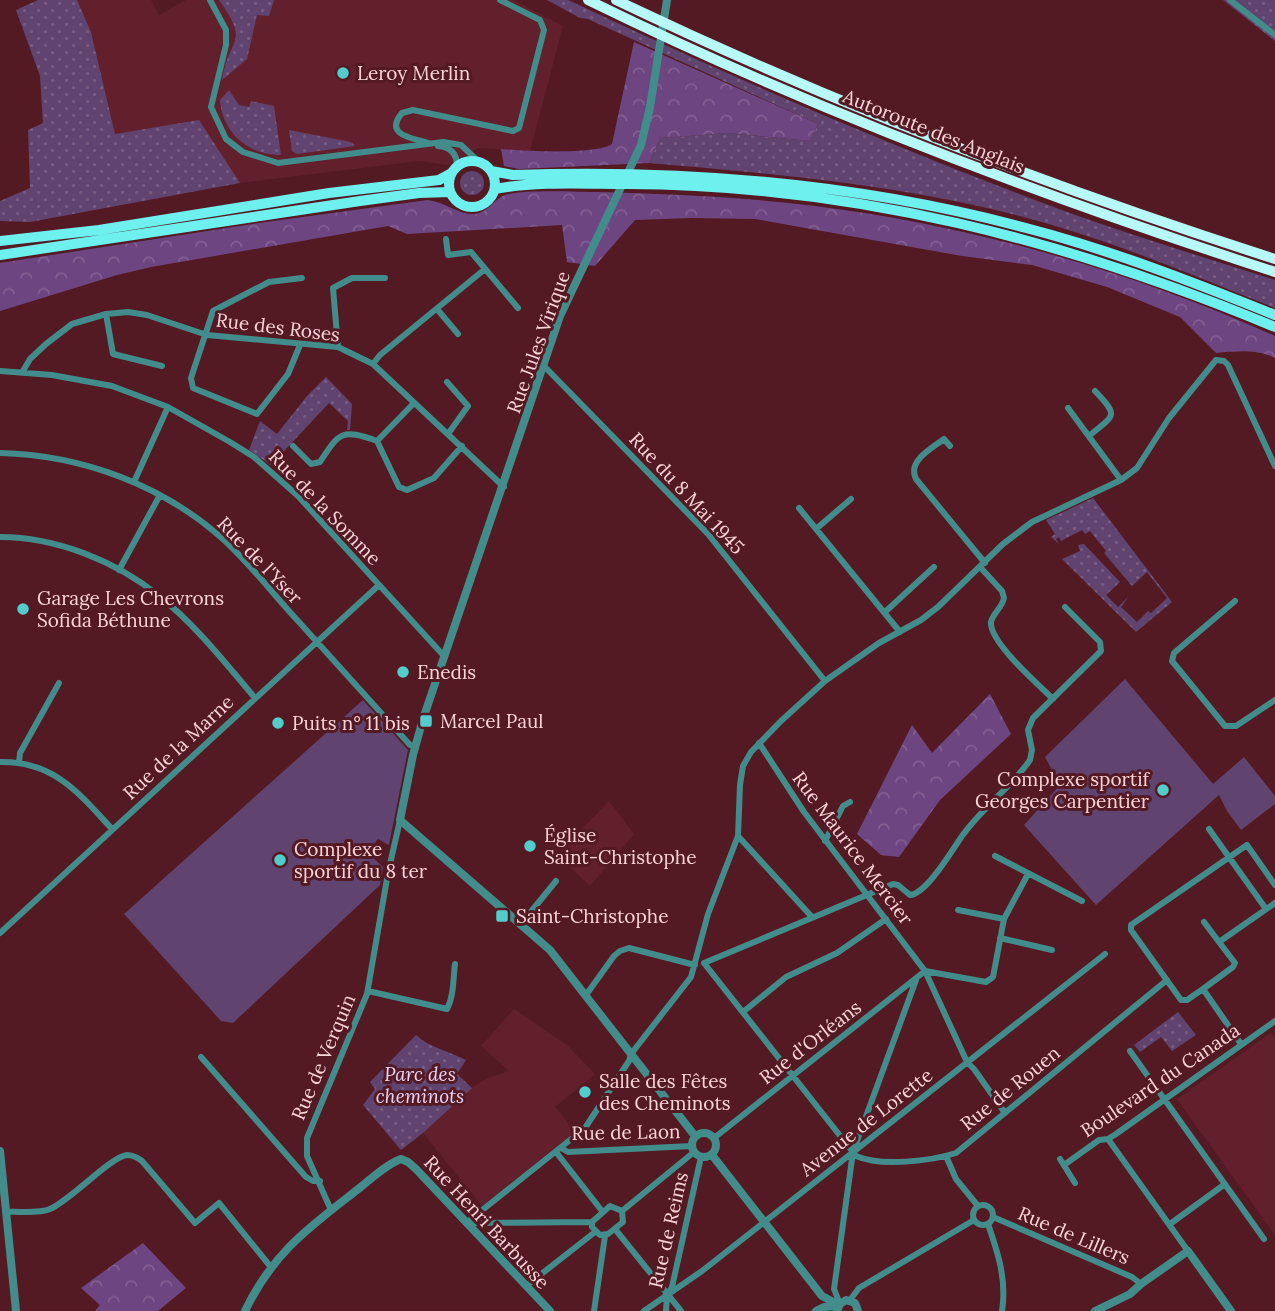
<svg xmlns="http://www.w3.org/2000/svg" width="1275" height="1311" viewBox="0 0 1275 1311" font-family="Lora,serif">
  <defs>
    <pattern id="grass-dots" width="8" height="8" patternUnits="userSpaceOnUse" patternTransform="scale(1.75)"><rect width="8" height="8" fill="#60436f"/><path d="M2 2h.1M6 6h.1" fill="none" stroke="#785d83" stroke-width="1.8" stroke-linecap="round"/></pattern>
    <pattern id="forest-crowns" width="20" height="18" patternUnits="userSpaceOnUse" patternTransform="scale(1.75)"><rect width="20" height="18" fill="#6d4581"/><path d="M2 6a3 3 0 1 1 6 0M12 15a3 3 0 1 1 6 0" fill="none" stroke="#835f92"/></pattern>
  </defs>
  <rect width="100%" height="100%" fill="#541a24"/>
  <path fill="#62202c" d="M77,0H151L159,15L186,0H513L563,26L530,151L478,148L448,165L419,161L240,183L199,121L115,134L91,32Z
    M609,801L634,834L590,886L557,855Z
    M514,1009L568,1046L595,1074L555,1107L575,1132L482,1206L423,1133L474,1086L488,1078L509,1071L481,1046Z
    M1271,1033L1275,1038V1235L1177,1099Z"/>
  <path fill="url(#grass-dots)" d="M38,0H77L91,32L115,134L199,120L240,183L30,222L0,221V201L30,188L28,130L43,123L40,76L16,10Z
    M219,0H274L269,16L257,15L247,59L222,80C229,36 251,45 219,0Z
    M547,0H568C729,76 892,147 1059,209C1130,235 1203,257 1275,280V308C1205,280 1134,250 1062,228C928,187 787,175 649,163L660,138L729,133L810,141L818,124L588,19L580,18Z
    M1223,0H1275V41Z
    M229,90L239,105L249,107L251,101L274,106L281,155C249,156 222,132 220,100Z
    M289,130L351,142L355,146L297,154L292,151Z
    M460 183a12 12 0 1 1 24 0a12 12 0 1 1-24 0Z
    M326,377L352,404L350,430H347L348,421L329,403L271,465L249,450L260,421L277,434L307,396Z
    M1093,498L1172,602L1136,632L1062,559L1080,551L1078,545L1084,544L1120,582L1106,595L1118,607L1129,596L1121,607L1137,622L1148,611L1151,613L1167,598L1147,572L1132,586L1104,553L1106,551L1090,531L1085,534L1082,530L1061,541L1059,537L1056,539L1059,544L1051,537L1055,534L1046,520Z
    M1178,1012L1196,1035L1172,1051L1161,1037L1140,1052L1134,1045Z
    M416,1035C430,1048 449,1051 466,1060L457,1074L472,1088L423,1133L401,1150L363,1105L375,1089L370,1082Z"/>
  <path fill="url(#forest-crowns)" d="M634,42L818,124L810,141L729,133L660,138L649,163L519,169L504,166L501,149C523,151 597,155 612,144Z
    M598,192C670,194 743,197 815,206C973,226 1131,271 1275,336V358C1257,349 1236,351 1216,353L1180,317L1107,287L1032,265L962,256L755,219L692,218L635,220L595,266L567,262L562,225L407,234L388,226L151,267L117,275L0,311V263L259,223L428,200C445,202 459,215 474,214C488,213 494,199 505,195C524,189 575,192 598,192Z
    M990,694L1011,734L940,800L899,857L881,855L857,834L912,725L932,753Z
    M143,1243L186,1288L158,1311H95L100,1305L81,1288Z"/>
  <path fill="#60436f" d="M1125,679L1213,784L1244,757L1275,796V804L1241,830L1227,811L1219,795L1096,905L1024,825L1060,785L1045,757Z
    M363,700L408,750L389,845L378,839L367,852L383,867L380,885L233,1023L221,1021L124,914Z"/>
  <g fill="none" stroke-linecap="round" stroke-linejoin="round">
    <path stroke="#428d8b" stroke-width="6" d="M210,0L226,30V45L211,107L226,139L243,152L278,163L443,142L461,145L478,161
      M1230,0L1275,35
      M428,143C414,138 383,136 402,113L413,110L513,131L519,128L544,30L540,20L500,0
      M438,146C450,147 457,153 457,166
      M446,239L448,255L471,252L518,308
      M437,309L458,334
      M106,314L113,354L162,366
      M300,345L288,374L257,414L193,388L191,378L213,311L269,282L302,278
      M338,347L333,288L352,278H385
      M373,364L380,355L485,269
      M544,366L708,534L825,681
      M0,371L52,375L112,386L168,407L230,442L254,457L298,496L444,656
      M23,371L30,359L46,344L72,324L106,314L128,312L147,315L207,335L338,347L373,364L504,487
      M447,382L468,406L448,434
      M1068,408L1121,480
      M1089,436C1114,415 1120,417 1095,391
      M377,441L399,487L407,490L434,478L462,446
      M293,446L311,464L320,462C339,433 341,428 377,441L414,403
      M950,446L944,439C931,449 907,461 916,479L985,563
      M0,453C82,455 163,485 224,540C251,565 274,595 299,622C336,663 373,704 410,745L415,746
      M134,482L168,407
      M799,508L900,632
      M816,529L851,499
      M0,537C56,537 116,561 159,596C193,622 227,665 255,698
      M980,567L1002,591L1004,598C1002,608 993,613 991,622C989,642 1039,685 1053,699
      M119,570L160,495
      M1235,601L1174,653L1172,661L1225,726H1236L1275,700
      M885,612L934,567
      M759,743L804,812L925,971L967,1062L974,1069L1005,1113
      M0,762C54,761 79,793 112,829
      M19,763L20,753L59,683
      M1209,829L1266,909
      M738,836L812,917
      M825,841L843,806L850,802
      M995,856L1082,901
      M958,910L1004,919
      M1204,922L1219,942
      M521,924L556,881
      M0,933L379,585
      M1000,938L1052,950
      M704,963L856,1156C881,1167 931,1161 956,1153L1167,980
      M704,963L893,884L898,885L910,895C926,894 951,852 960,839C980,809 1010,789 1030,760L1032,750L1028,730L1033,718L1101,651L1100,642L1065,607
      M925,971L986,982L993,977L1004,919L1028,874
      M1203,989L1187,1000H1181L1131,930V925L1247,845L1275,885
      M368,991L447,1009C454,996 453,979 455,964
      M586,995L614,956L620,951L629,948L695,965
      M743,1012L786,977L837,953L886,919
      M1241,1044L1203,989L1233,967L1235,963L1219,942L1275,903
      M1130,1051L1264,1239
      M201,1057L306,1177L313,1181H320
      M714,1138L925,971
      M1108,1139L1188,1251
      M561,1148L568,1152L692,1146
      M556,1152L602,1211
      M946,1156L956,1179L978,1206
      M1060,1159L1075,1183
      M1064,1165L1099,1140L1108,1139L1116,1134L1275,1021
      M973 1215a10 10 0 1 1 20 0a10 10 0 1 1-20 0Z
      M610,1206L622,1211L623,1222L608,1234L600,1235L592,1227V1222Z
      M331,1210L307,1156V1138L367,994L388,873L400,820
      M622,1211L694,1152
      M6,1212C20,1211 38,1214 50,1209C71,1200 110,1157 127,1155C133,1155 138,1158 142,1161L195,1223L219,1203L270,1266
      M993,1217L1132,1277L1141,1284
      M466,1223L585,1128L629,1061L631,1054L691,977L708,914L738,836L740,785L743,766L751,752L781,721L825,681L879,643L921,620L938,607L1003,544L1032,522L1121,480L1137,468L1169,418L1216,360L1224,361L1228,365L1275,466
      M466,1223L592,1222
      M988,1224C998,1253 1007,1280 1002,1311
      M1170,1224L1225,1184
      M615,1229L681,1311
      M526,1286L595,1232
      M850,1300L859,1288L974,1220
      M840,1304L834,1289L853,1152L916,980
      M594,1311L605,1236
      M644,1311L702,1271L1105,954
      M666,1311L667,1295L672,1287L701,1157"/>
    <path stroke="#428d8b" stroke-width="8" d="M667,0L650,107L641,145L560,316L423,719L413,755L400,820L550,950L695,1136
      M692 1145a12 12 0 1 1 24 0a12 12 0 1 1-24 0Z
      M0,1151L16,1311
      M712,1155L822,1296L839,1305
      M245,1311C273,1253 307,1229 357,1190C370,1180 385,1165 401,1159L408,1162L416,1169L550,1311
      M816,1311L824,1307L835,1306
      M837,1311L840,1304L846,1300L855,1303L858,1311
      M1095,1311L1130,1294L1141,1284L1188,1251L1231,1311"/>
    <path stroke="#6ef0ee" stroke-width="10" d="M449 184a23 23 0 1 1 46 0a23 23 0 1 1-46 0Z
      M491,171L513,175C686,169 858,183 1026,228C1111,250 1193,282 1275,315
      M495,189C538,181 583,184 627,184C855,185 1066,240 1275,327
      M0,241L99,230L329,193L439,180L450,174
      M0,255L360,201L419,193L450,192"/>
    <path stroke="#b7f9f7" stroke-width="10" d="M588,0C810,109 1041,196 1275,272
      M616,0C829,102 1050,187 1275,259"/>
  </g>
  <g fill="#53cdcb" stroke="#541a24" stroke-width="2.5">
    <circle cx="343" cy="73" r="7"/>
    <circle cx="23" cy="609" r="7"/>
    <circle cx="403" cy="672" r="7"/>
    <rect x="419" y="714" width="14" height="14" rx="3.5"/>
    <circle cx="278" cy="723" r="7"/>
    <circle cx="1163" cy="790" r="7"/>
    <circle cx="530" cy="846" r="7"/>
    <circle cx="280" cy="860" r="7"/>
    <rect x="495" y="909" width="14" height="14" rx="3.5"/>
    <circle cx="585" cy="1092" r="7"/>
  </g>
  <g text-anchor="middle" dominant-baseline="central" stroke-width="6" stroke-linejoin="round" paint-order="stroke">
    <g font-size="19" fill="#fbd4d7" stroke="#541a24" text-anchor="start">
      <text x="357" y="73">Leroy Merlin</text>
      <text x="37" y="598">Garage Les Chevrons<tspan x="37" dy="22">Sofida Béthune</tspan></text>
      <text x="417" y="672">Enedis</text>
      <text x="440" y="721">Marcel Paul</text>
      <text x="292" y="723">Puits n° 11 bis</text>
      <text x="1149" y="779" text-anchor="end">Complexe sportif<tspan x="1149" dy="22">Georges Carpentier</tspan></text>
      <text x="544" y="835">Église<tspan x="544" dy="22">Saint-Christophe</tspan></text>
      <text x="294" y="849">Complexe<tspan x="294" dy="22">sportif du 8 ter</tspan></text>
      <text x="516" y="916">Saint-Christophe</text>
      <text x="599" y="1081">Salle des Fêtes<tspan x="599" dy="22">des Cheminots</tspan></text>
    </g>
    <g font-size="19" fill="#fbd4d7" stroke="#541a24">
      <text transform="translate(934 131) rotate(22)">Autoroute des Anglais</text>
      <text transform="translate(278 327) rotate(7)">Rue des Roses</text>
      <text transform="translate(538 342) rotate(-70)">Rue Jules Virique</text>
      <text transform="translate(687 493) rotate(47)">Rue du 8 Mai 1945</text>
      <text transform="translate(325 507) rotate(46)">Rue de la Somme</text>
      <text transform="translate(260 560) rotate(46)">Rue de l'Yser</text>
      <text transform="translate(178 747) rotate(-43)">Rue de la Marne</text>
      <text transform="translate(853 848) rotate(53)">Rue Maurice Mercier</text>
      <text transform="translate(810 1042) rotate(-38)">Rue d'Orléans</text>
      <text transform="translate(323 1057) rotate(-67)">Rue de Verquin</text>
      <text transform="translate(1160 1080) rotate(-34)">Boulevard du Canada</text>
      <text transform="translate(1010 1088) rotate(-39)">Rue de Rouen</text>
      <text transform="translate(866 1122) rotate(-38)">Avenue de Lorette</text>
      <text transform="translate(626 1132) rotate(-1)">Rue de Laon</text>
      <text transform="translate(487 1222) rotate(47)">Rue Henri Barbusse</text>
      <text transform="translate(668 1230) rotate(-77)">Rue de Reims</text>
      <text transform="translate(1074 1235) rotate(23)">Rue de Lillers</text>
    </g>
    <g font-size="19" font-style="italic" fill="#e9d3f6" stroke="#541a24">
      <text x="420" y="1074">Parc des<tspan x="420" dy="22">cheminots</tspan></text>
    </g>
  </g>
</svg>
